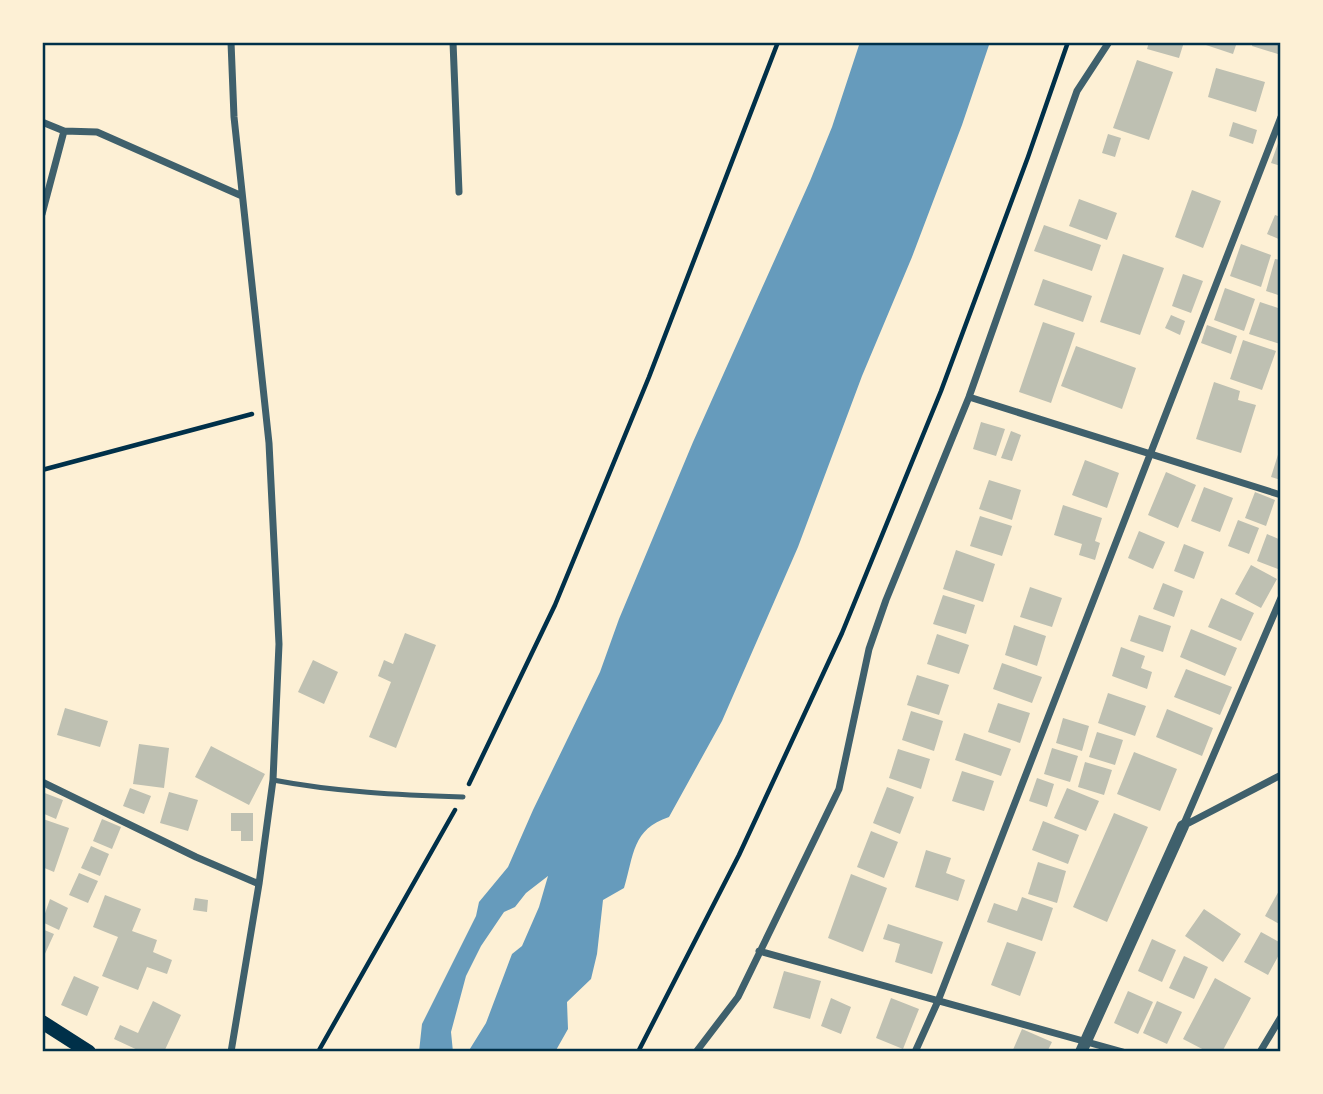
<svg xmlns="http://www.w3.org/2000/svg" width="1323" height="1094" viewBox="0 0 1323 1094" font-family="Overpass,sans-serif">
  <rect width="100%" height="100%" fill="#fdf0d5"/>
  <path fill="#669bbc" d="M860,42H990L962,125L912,257L862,376L798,547L722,721L669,817C632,829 634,855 624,888L603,900L597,954L591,979L567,1002L568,1029L555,1052H468L486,1023L512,954L522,946L539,907L548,876L526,893L515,907L504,912L481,946L466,976L451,1032L453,1052H419L422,1024L476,916L479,902L508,867L533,810L600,672L619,619L693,442L810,181L832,127Z"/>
  <path fill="#bec0b2" d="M1149,42H1184L1179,58L1147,49Z
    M1197,42H1237L1233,54Z
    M1253,42H1281V55L1252,46Z
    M1137,60L1173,72L1149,140L1113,128Z
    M1216,68L1265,82L1256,112L1208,97Z
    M1233,122L1257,130L1253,144L1229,136Z
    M1108,134L1121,138L1115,157L1102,153Z
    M1281,135V166L1271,163Z
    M1192,190L1221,201L1203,248L1175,237Z
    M1079,199L1117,213L1107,240L1069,226Z
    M1275,215L1281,217V240L1267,234Z
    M1044,225L1101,245L1092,271L1034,251Z
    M1241,244L1271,255L1261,287L1230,276Z
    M1123,254L1164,268L1140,335L1100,322Z
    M1275,259L1281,260V296L1266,291Z
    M1183,274L1203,281L1191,313L1172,306Z
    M1043,279L1092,296L1083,322L1034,305Z
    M1225,288L1255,299L1244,331L1214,320Z
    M1260,302L1281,309L1280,344L1249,334Z
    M1171,315L1185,321L1180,335L1165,328Z
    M1043,322L1075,333L1051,403L1019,392Z
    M1207,325L1237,336L1231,354L1201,343Z
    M1243,340L1276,351L1262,390L1230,379Z
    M1076,346L1136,368L1122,409L1061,386Z
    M1214,382L1240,391L1238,400L1256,405L1241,453L1196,439Z
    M981,422L1005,429L996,456L973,449Z
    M1011,431L1021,435L1012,461L1001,458Z
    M1281,445V480L1271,477Z
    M1085,460L1119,473L1107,508L1072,495Z
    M1166,472L1196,485L1178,528L1148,515Z
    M989,480L1021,490L1012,520L979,509Z
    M1204,487L1233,498L1220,532L1191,521Z
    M1255,492L1275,500L1266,526L1245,518Z
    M1063,505L1102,518L1095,541L1100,543L1095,560L1079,555L1082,544L1054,535Z
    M980,516L1012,526L1002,556L970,546Z
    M1238,520L1259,528L1249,554L1228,546Z
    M1139,531L1165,542L1153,569L1128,558Z
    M1267,534L1281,540V560L1278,569L1257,561Z
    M1184,544L1204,552L1194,579L1174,571Z
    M956,550L995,564L983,602L943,589Z
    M1251,565L1277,579L1261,608L1235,594Z
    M1163,583L1183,591L1174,617L1153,609Z
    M1030,587L1062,598L1052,627L1020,617Z
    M943,595L975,605L966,634L933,624Z
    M1221,598L1254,613L1241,641L1208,627Z
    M1139,615L1171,626L1163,652L1130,641Z
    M1014,625L1046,636L1037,666L1005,655Z
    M1191,629L1237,648L1225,676L1180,657Z
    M405,633L436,645L396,748L369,737L391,682L378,676L384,660L393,664Z
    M937,634L969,645L959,674L927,664Z
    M1121,647L1145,656L1141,668L1152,672L1147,689L1112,676Z
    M313,660L338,672L324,704L298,692Z
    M1002,663L1042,677L1032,703L993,689Z
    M1186,669L1232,687L1220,715L1174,697Z
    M917,675L949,685L939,715L907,705Z
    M1108,693L1146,706L1135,736L1098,723Z
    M998,703L1030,713L1020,743L988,732Z
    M65,708L108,721L100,747L57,735Z
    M1167,709L1213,728L1202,756L1156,737Z
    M911,711L943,721L934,751L902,740Z
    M1063,718L1089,726L1082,751L1056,743Z
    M1097,732L1123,740L1115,765L1089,757Z
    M964,733L1011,749L1001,776L955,760Z
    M139,744L169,748L164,788L133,784Z
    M211,746L265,774L249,805L195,777Z
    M1052,748L1078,756L1070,782L1044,774Z
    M898,749L930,759L921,789L889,778Z
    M1134,752L1177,769L1160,811L1117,794Z
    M1085,762L1112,770L1104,795L1078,787Z
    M962,771L994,781L984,811L952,801Z
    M1037,778L1054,784L1047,807L1029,801Z
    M887,787L914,797L900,834L873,823Z
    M130,788L151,796L144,814L123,806Z
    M1067,788L1099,801L1086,831L1054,818Z
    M42,792L63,800L56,819L42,813Z
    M169,792L198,800L188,831L160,823Z
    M231,813H253V841H241V831H231Z
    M1114,813L1148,827L1107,922L1073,907Z
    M43,819L69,828L54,872L42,867Z
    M102,819L121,827L112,849L93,841Z
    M1043,821L1079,835L1068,864L1032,850Z
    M871,831L898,842L884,878L857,867Z
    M91,846L109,854L100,876L81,868Z
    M926,850L951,858L946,873L965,880L958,901L915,887Z
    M1038,862L1066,871L1057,903L1028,894Z
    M79,873L98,881L88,903L69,895Z
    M851,874L887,888L863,952L828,938Z
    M1281,887V925L1265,916Z
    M105,895L141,909L132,931L157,940L153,952L172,960L167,974L147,967L138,990L102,976L118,937L93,927Z
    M1022,897L1053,908L1042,941L987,922L994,903L1017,911Z
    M195,898L208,900L207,912L193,910Z
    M50,899L68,908L59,930L42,922Z
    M1204,909L1241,934L1223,962L1185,936Z
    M888,924L943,942L932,974L895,962L900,944L883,939Z
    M42,929L54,934L44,956L42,955Z
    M1261,932L1281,943V951L1268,975L1244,962Z
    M1152,939L1176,950L1162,982L1138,971Z
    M1007,942L1036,952L1020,996L991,985Z
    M1184,956L1208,967L1194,999L1169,988Z
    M784,971L821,981L810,1019L773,1008Z
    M74,976L99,987L87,1016L61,1005Z
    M1215,978L1251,998L1222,1052H1208L1183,1039Z
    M1128,991L1153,1002L1138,1034L1114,1023Z
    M831,998L851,1007L841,1034L821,1026Z
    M891,998L919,1009L903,1049L876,1038Z
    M153,1001L181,1015L164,1052H142L114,1039L120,1025L138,1033Z
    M1157,1001L1182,1012L1167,1044L1143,1033Z
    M1022,1029L1052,1042L1047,1052H1012Z"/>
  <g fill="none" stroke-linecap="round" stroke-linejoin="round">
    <path stroke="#003049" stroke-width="4.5" d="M42,470L252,414
      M469,784L555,605L649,377L778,42
      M318,1052L455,810
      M638,1052L739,855L842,633L941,391L1028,157L1068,42"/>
    <path stroke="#3f606c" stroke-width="5" d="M273,780C336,792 399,795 463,797"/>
    <path stroke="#3f606c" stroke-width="7" d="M453,42L459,192
      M42,122L64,131L97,132L242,196
      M42,214L64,131
      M969,397L1281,495
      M42,782L196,857L259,884
      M1183,826L1281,598
      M1183,826L1281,775
      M759,951L1123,1052
      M231,1052L259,884L273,780L279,644L269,443L234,117L231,42
      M696,1052L738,997L839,789L869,649L886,600L969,397L1077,91L1109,42
      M915,1052L938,1001L1281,117
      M1260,1052L1281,1017"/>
    <path stroke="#3f606c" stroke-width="12" d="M1081,1052L1183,826"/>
    <path stroke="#003049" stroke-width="14" d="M42,1022L89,1052"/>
  </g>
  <rect width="1323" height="1094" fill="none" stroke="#fdf0d5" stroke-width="88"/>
  <rect x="44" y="44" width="1235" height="1006" fill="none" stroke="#003049" stroke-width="2.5"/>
</svg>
